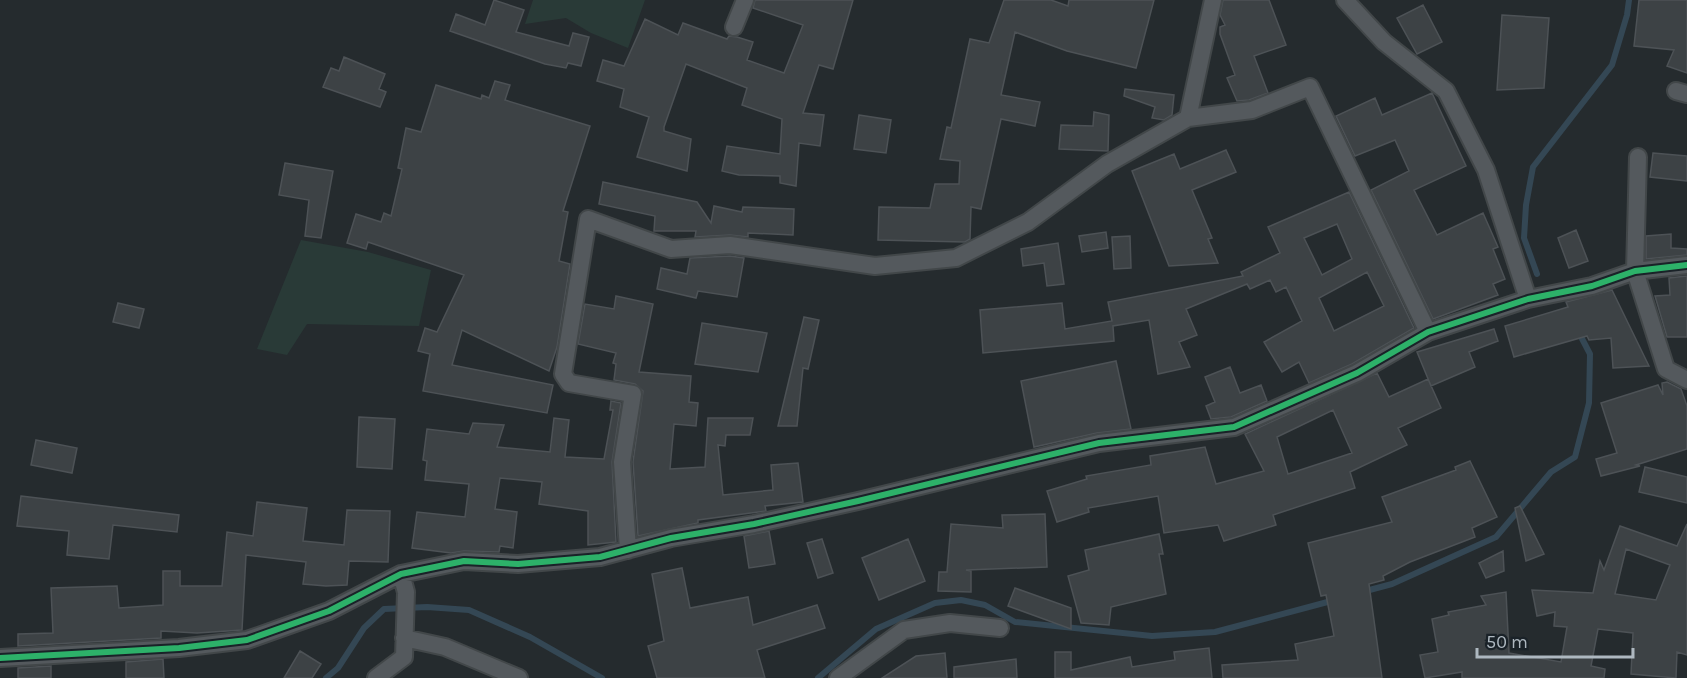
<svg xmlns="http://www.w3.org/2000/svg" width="1687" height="678" viewBox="0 0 1687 678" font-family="Karla,sans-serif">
  <rect width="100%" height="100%" fill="#252b2e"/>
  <path fill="#293a37" d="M533,0H645L628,48L591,33L566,18L525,24Z
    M301,240L368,252L431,270L419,326L307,324L287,355L257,349Z"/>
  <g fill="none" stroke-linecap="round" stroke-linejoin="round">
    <path stroke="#344754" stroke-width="6" d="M1537,274L1524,238L1526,205L1533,167L1612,65L1627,15L1629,0
      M1362,592L1392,584L1496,537L1551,472L1575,457L1589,403L1590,354L1578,331
      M326,678L338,668L364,628L384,609L427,607L469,610L530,637L602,678
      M818,678L876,629L935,603L961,600L985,605L1015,622L1152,636L1215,632L1335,600"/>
  </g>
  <path fill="#3d4245" stroke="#4d5256" stroke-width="1.5" fill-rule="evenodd" d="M494,0L524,10L516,32L569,46L573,33L589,37L581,66L568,63L566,68L545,64L450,31L456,14L485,25Z
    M755,0H853L833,69L819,65L803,113L824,115L820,146L799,143L796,186L780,183V176L739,175L722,171L727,146L780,154L782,119L742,105L747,88L686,64L664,127V131L691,139L687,171L637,157L649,117L620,107L624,89L597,81L603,60L624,66L645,19L678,35L683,23L727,39L729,36L737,37L753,42L747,60L784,73L803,25L753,8Z
    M1004,0H1051L1068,6L1069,0H1154L1136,68L1067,51L1015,32L1001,95L1040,102L1035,126L1001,119L981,209L971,207L970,239L965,242L878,240L879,207L930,208L935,184H959L960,161L940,159L947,127L951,128L970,39L989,43Z
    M1223,0H1269L1286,45L1254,56L1268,93L1249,100L1237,101L1227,78L1235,75L1220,34V27L1225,25L1220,15Z
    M1639,0H1687V73L1667,66L1674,50L1634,46Z
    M1423,5L1442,42L1417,54L1397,18Z
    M1502,15L1549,18L1544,88L1497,90Z
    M344,57L385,74L379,89L386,92L380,107L323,87L331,68L339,71Z
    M495,81L510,85L505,100L590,126L563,211L568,212L559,261L570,264L557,347L549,371L462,330L452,365L553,385L547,413L423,391L430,354L418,351L425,328L437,332L464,275L368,242L366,249L347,243L356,214L381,222L384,213L391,216L402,169L398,168L406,128L421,132L436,85L481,99L482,95L489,98Z
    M1125,89L1174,95L1172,115L1164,120L1152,118L1155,107L1124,96Z
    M1432,93L1466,166L1414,190L1437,235L1483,213L1498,247L1493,249L1505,279L1493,284L1498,295L1433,319L1371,190L1409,171L1395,140L1355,156L1336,116L1375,98L1382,115Z
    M1094,112L1109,115L1108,151L1059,149L1061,125L1093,126Z
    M859,115L891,120L886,153L854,149Z
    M1226,150L1236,172L1192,190L1212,238L1208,239L1218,263L1169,266L1132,171L1174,154L1180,169Z
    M1653,153L1687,156V181L1650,177Z
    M285,163L333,171L321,238L305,236L309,200L279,195Z
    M603,182L697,202L711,223L714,206L742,212L743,207L794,209L793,235L748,233V237L730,235L695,237L696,231H654L655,216L599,204Z
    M1349,192L1414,328L1352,364L1309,383L1299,362L1282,372L1264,342L1302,321L1286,287L1276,292L1270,280L1250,289L1247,284L1186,309L1197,335L1179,342L1190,367L1158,374L1149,320L1113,326L1114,341L983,353L980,310L1062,303L1065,329L1112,321L1108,302L1243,276L1241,272L1280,253L1268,227ZM1337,224L1352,259L1322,275L1304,238ZM1367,272L1384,306L1334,331L1319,298Z
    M1576,230L1588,261L1569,268L1558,238Z
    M1106,232L1108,248L1082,252L1079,236Z
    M1671,234V248L1687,249V255L1646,259V236Z
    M1130,236L1131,268L1114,269L1112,237Z
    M1058,243L1064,284L1047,286L1044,263L1023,266L1021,249Z
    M730,256L744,258L737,297L698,291L696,298L657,289L661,268L687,274L690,258Z
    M1687,276V337H1667L1655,296L1670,295L1669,278Z
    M1612,290L1649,366L1613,368L1611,338L1589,340L1587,336L1514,357L1505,326L1568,307L1566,302Z
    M616,296L653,304L639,372L691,376L689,402L698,403L696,426L674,424L670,469L705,467L708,418H753L750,435H726L725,446L718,445L723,495L773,490L771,465L798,463L803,502L765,506L766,511L698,520V523L638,536L633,462L643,391L635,384L614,380L616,364L613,363L616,353L578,344L585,304L614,309Z
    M118,303L144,309L139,328L113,322Z
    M804,317L819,320L808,369L803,368L797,426H778Z
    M702,323L767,333L758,372L695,364Z
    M1494,329L1498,341L1469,352L1475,367L1431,386L1417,352Z
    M1116,361L1131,429L1097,433L1034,447L1021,381Z
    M1230,367L1240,393L1261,385L1267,401L1231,417L1211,419L1206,406L1215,402L1205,377Z
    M1377,373L1389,397L1428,379L1441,408L1398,428L1407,445L1350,472L1355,488L1273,515L1276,525L1224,541L1218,525L1164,533L1158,496L1088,508L1089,512L1057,522L1047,491L1087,479L1086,476L1151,465L1150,456L1205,447L1216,484L1264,471L1245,434ZM1333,410L1352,453L1288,474L1277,437Z
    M1667,382L1681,389L1687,406V449L1636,465L1640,466L1601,476L1596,459L1617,453L1601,403L1658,385L1663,395L1662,383Z
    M611,401L621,403L612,462L616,542L588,545V511L539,504L542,482L500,478L495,509L517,512L513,548L500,546L499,552L464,551L451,553L412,548L417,512L465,517L469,484L425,480L427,461L423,460L427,429L469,434L473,423L504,425L497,447L550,452L554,418L569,420L565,457L604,459L613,410H610Z
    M359,417L395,419L392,469L357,467Z
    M36,440L77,448L72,473L31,465Z
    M1470,461L1497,517L1472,528L1475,537L1410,562L1383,576L1384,580L1369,584L1382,678H1223L1222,665L1298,660L1295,644L1334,636L1326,595L1321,596L1308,543L1392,522L1382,497L1456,470L1455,467Z
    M1645,467L1687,477V503L1639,492Z
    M21,496L179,515L177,532L113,525L109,559L67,555L69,531L17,526Z
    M257,502L307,508L303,541L344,545L347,510L390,511L388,562L349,561L347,585L326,586L303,584L306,562L246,555L242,630L197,633L161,631V638L18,646V634L53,633L51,588L117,586L119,608L163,605V571H180V586H222L227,532L253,536Z
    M1520,506L1544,554L1526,561L1515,508Z
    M1045,514L1047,567L966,570L971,571V592L938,591L939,572H947L951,524L1003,528L1002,515Z
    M1687,524V655L1677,652L1676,678L1631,674L1633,633L1598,629L1591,666L1605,669L1604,678H1462V672L1425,678L1420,655L1438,652L1432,619L1449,615L1448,612L1486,605L1481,596L1506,592L1509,653L1561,662L1567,627L1554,626L1555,612L1537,616L1532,590L1593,593L1600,561L1604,570L1620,526L1677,546ZM1626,549L1670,565L1656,600L1615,594Z
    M769,531L775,564L749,568L744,536Z
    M1159,534L1163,554H1159L1166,594L1111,607L1109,625L1081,623L1068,576L1089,570L1085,550Z
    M822,539L833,573L818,578L807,543Z
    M908,539L925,581L879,600L862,558Z
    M1503,551L1504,571L1486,578L1479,563Z
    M682,568L690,608L748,597L753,625L817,605L825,628L757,650L765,678H657L648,646L664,641L652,574Z
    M1015,588L1071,608V629L1008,606Z
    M1209,648L1212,678H1055V652H1071V670L1130,657L1132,667L1175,660L1174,652Z
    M300,651L321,664L312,678H284Z
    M945,653L947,678H882L916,656Z
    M163,659L164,678H126V662Z
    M1016,659L1017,678H954V667Z
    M51,666V678H18V668Z"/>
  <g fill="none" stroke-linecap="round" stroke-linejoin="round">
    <g stroke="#424749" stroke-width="20">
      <path id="minor" d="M1345,0L1384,42L1446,91L1486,170L1528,299
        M734,27L745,0
        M1676,91L1687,94
        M1188,118L1252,110L1310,87L1428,332
        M1638,157L1635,271L1666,369L1687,380
        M628,550L622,462L633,394L569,383L563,374L588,219L671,249L730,245L875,266L956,258L1028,222L1107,164L1188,118L1213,0
        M404,638L445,647L519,678
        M0,658L179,648L247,640L329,611L401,574L464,561L518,564L600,557L671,538L754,524L858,501L1099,443L1234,427L1357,373L1428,332L1528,299L1592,286L1635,271L1687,265
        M376,678L404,657L406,592L401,574
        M838,678L904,630L950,623L1000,628"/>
    </g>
    <use href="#minor" stroke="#54595d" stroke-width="16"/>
    <g stroke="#1a2228" stroke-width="10">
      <path id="cycleway" d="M0,658L179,648L247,640L329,611L401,574L464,561L518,564L600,557L671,538L754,524L858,501L1099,443L1234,427L1357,373L1428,332L1528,299L1592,286L1635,271L1687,265"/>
    </g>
    <use href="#cycleway" stroke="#2db169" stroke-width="6"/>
  </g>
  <path d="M1477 648v9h156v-9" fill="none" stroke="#aeb8c0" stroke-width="3"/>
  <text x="1486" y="648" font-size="18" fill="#aeb8c0" stroke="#1a2228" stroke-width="4.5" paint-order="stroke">50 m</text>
</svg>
